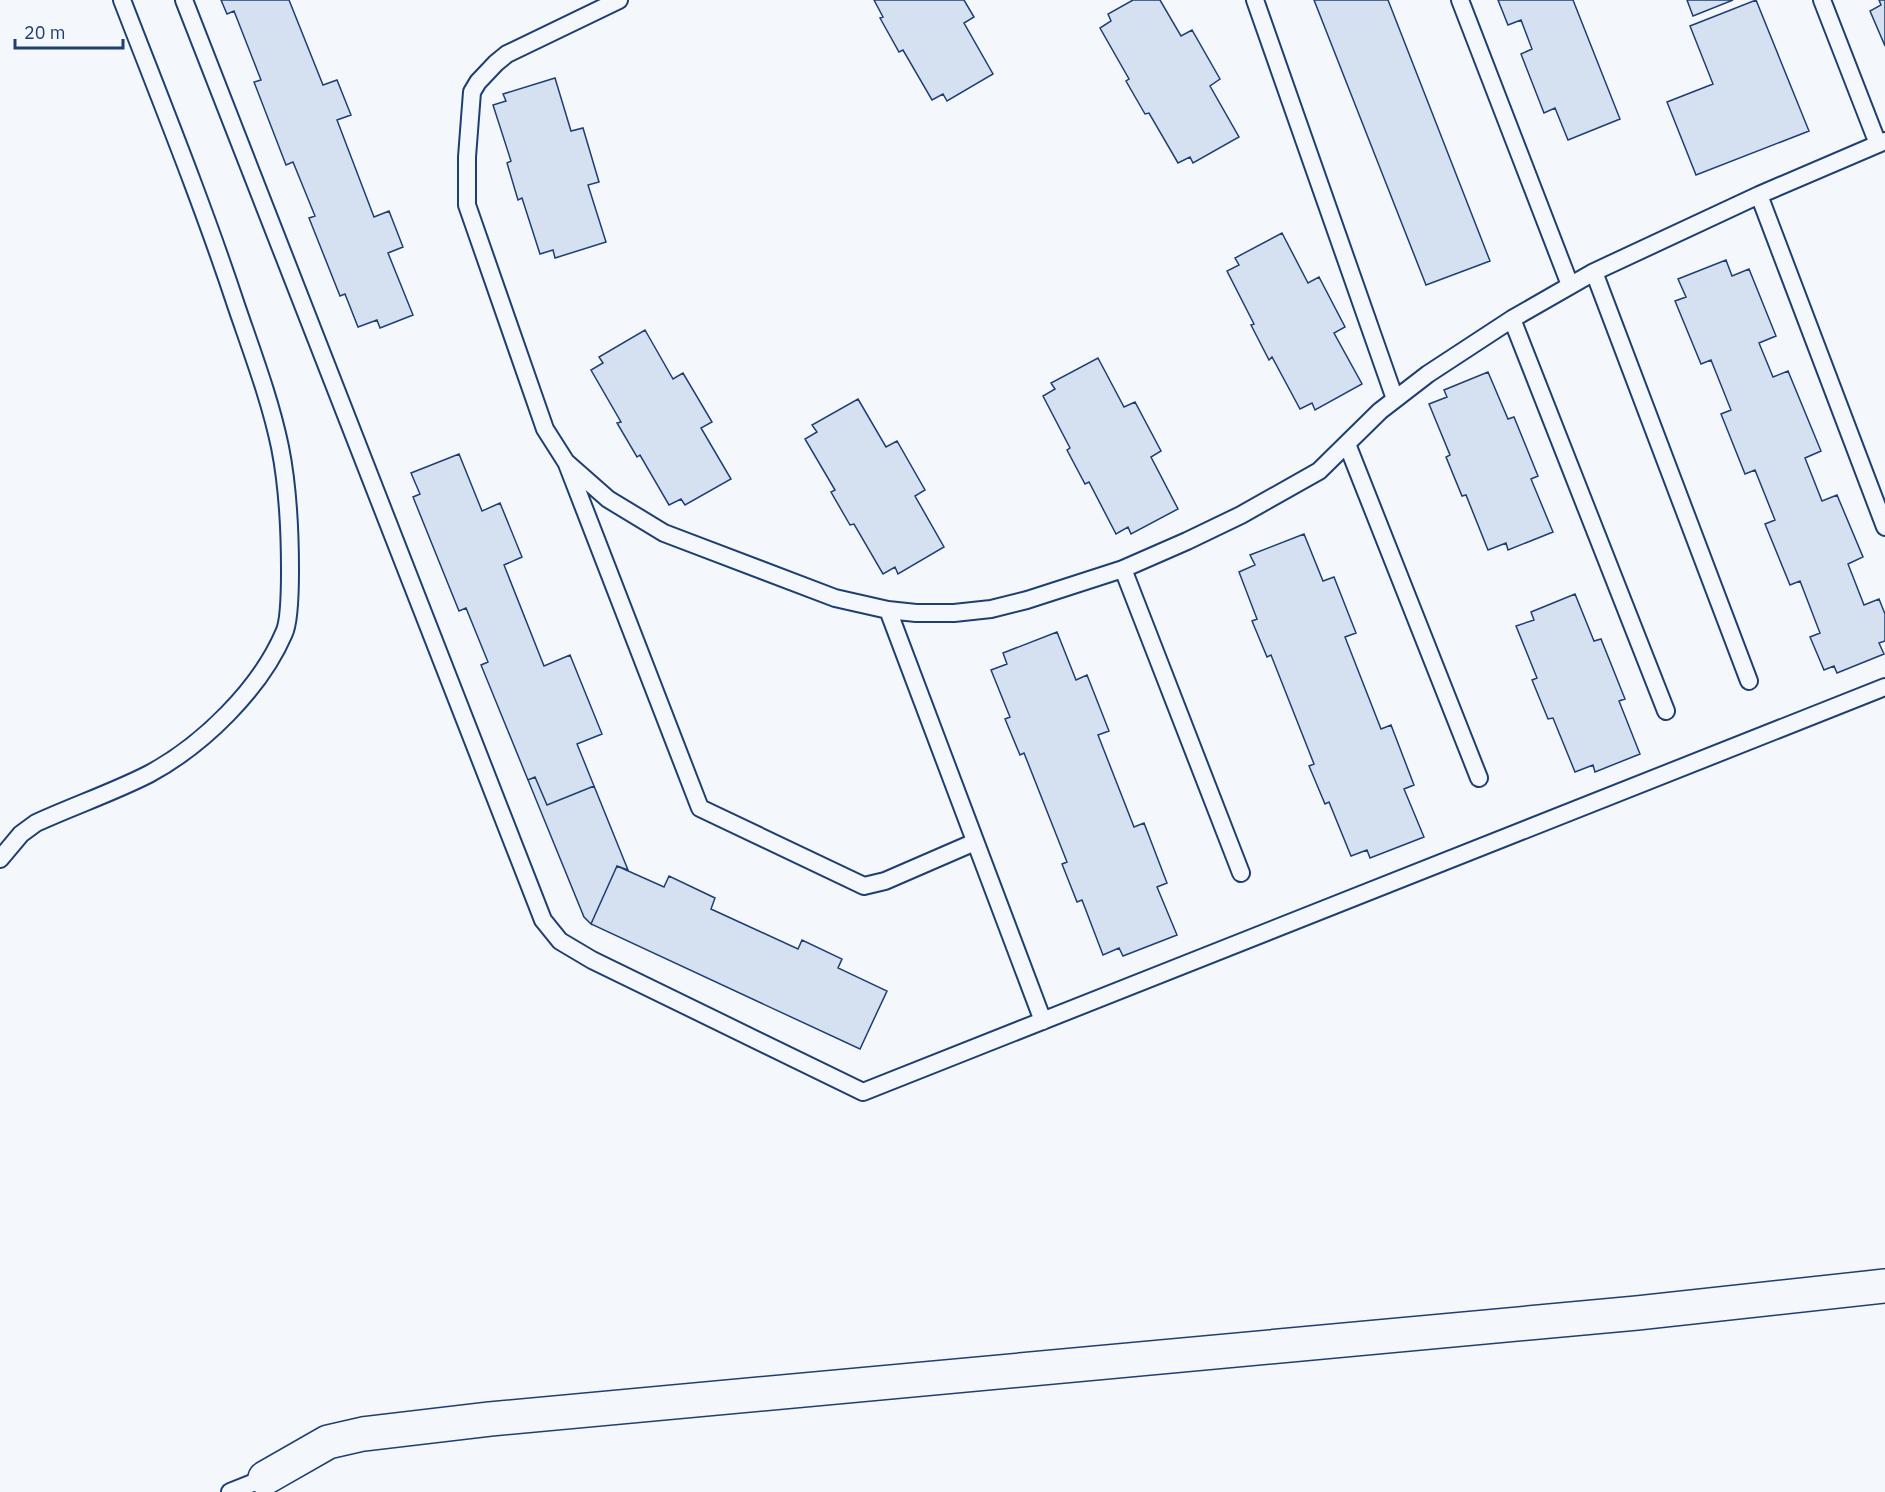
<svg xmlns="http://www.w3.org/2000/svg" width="1885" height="1492" viewBox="0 0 1885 1492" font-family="'IBM Plex Sans',sans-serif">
  <rect width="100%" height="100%" fill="#f4f7fb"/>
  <path fill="#d5e0f0" stroke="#1d3f73" stroke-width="1.5" d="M221,0H289L323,85L337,80L351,115L337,120L374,217L389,211L403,247L388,253L413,315L380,328L377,320L358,327L345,294L340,296L309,218L315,216L293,162L286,165L254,82L261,80L234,11L227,14Z
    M874,0H964L974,17L964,23L993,74L947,101L943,94L932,100L903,50L899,52L880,18L883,17Z
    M1133,0H1160L1181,36L1192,30L1220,79L1210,86L1239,137L1193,163L1190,157L1178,163L1149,113L1145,114L1126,81L1129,79L1100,28L1111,21L1108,14Z
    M1314,0H1388L1490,261L1426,285Z
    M1498,0H1573L1620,119L1568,140L1555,108L1544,113L1521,54L1532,49L1521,20L1508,25Z
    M1687,0H1733L1693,16Z
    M1756,0L1809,131L1696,175L1667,102L1713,84L1690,26Z
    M1879,0H1885V46L1870,11L1881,5Z
    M555,78L571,131L583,128L599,182L588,185L606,242L555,258L553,250L540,254L522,198L518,200L507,163L511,161L493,105L506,101L503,94Z
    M1282,233L1308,283L1319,277L1345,327L1334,333L1362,384L1315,410L1312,403L1300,409L1272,357L1269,360L1251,325L1254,324L1227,271L1239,265L1235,258Z
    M1726,260L1732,276L1749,269L1776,336L1759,343L1773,377L1788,371L1821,451L1805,458L1822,501L1837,495L1863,557L1848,564L1864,605L1879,599L1885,614V641L1879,643L1884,654L1837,673L1834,666L1824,670L1810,637L1820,633L1800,581L1790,585L1765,524L1775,520L1755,470L1745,474L1721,414L1731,410L1711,360L1701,364L1675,301L1686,297L1678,279Z
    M645,330L673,379L683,373L712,422L701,428L731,479L685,505L681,499L669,505L640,455L637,457L617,423L621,422L591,370L603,363L599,357Z
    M1098,358L1124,407L1135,402L1161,451L1151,457L1178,509L1131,534L1128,527L1116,534L1089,482L1085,484L1067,450L1070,448L1043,396L1055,389L1051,383Z
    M1488,372L1508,419L1514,417L1538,476L1531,479L1553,532L1508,550L1506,543L1488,550L1466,495L1462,496L1446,457L1450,455L1429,404L1447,397L1444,390Z
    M858,399L886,447L897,441L925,490L915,496L944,547L898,574L895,567L883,574L854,524L850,525L831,492L835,490L805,439L817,432L812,425Z
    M459,454L482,511L500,503L522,557L504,565L544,666L570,655L602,734L577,744L594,786L547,805L535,777L528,780L481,665L488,662L466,608L459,611L413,497L420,494L411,473Z
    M1304,534L1323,581L1334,577L1356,633L1345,637L1381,729L1391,725L1414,785L1404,789L1424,837L1370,858L1367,850L1351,856L1329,802L1325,804L1309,766L1314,764L1271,655L1267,657L1252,621L1257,619L1239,572L1255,565L1250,555Z
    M1575,594L1594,641L1601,639L1625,699L1619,701L1640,754L1595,772L1593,765L1575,772L1553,718L1548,719L1532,680L1537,678L1516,626L1534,620L1531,612Z
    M1057,632L1076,680L1087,675L1109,731L1098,735L1134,827L1144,823L1167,883L1157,887L1177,935L1123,956L1119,948L1103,955L1082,900L1077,902L1062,864L1067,862L1024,753L1020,755L1005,719L1010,717L991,670L1007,664L1003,653Z
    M535,777L547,805L594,786L628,870L617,866L591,924L584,917L528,780Z
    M617,866L664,887L669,876L715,898L711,909L798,949L802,940L842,959L838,968L887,991L860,1049L591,924Z"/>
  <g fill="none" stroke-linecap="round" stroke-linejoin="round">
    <g stroke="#1d3f73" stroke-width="20">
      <path id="lane" d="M184,0L543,920L560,941L592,960L863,1092L1885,687
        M619,0L507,54L496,63L478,82L472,92L467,157V205L545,429L566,462L608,499L664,533L835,598L888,610L916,613H954L991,609L1027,600L1123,569L1187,541L1241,515L1319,471L1380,411L1428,374L1512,319L1594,272L1759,195L1885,141
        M1255,0L1395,399
        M1460,0L1570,285
        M1822,0L1878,144
        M1759,195L1885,527
        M1594,272L1749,681
        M1512,319L1666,711
        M1347,444L1479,778
        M567,464L700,808L864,886L885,881L975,842
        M1123,569L1241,873
        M888,610L1043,1021
        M0,859L21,834L36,823C73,806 114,792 149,774C203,745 260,689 284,633C290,621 290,584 290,570C290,529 288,487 280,447C270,399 252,352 236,305C202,202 161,101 122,0
        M230,1492L265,1478"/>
    </g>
    <g stroke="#1d3f73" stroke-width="36">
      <path id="street" d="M265,1478L328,1442L363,1434L490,1419L1637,1313L1885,1286"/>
    </g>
    <use href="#lane" stroke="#f4f7fb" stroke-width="16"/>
    <use href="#street" stroke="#f4f7fb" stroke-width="33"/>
  </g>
  <path d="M15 39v9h108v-9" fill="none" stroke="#1d3f73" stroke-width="3"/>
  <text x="24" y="39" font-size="18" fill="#1d3f73" stroke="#f4f7fb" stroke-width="4.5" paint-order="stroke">20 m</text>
</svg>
